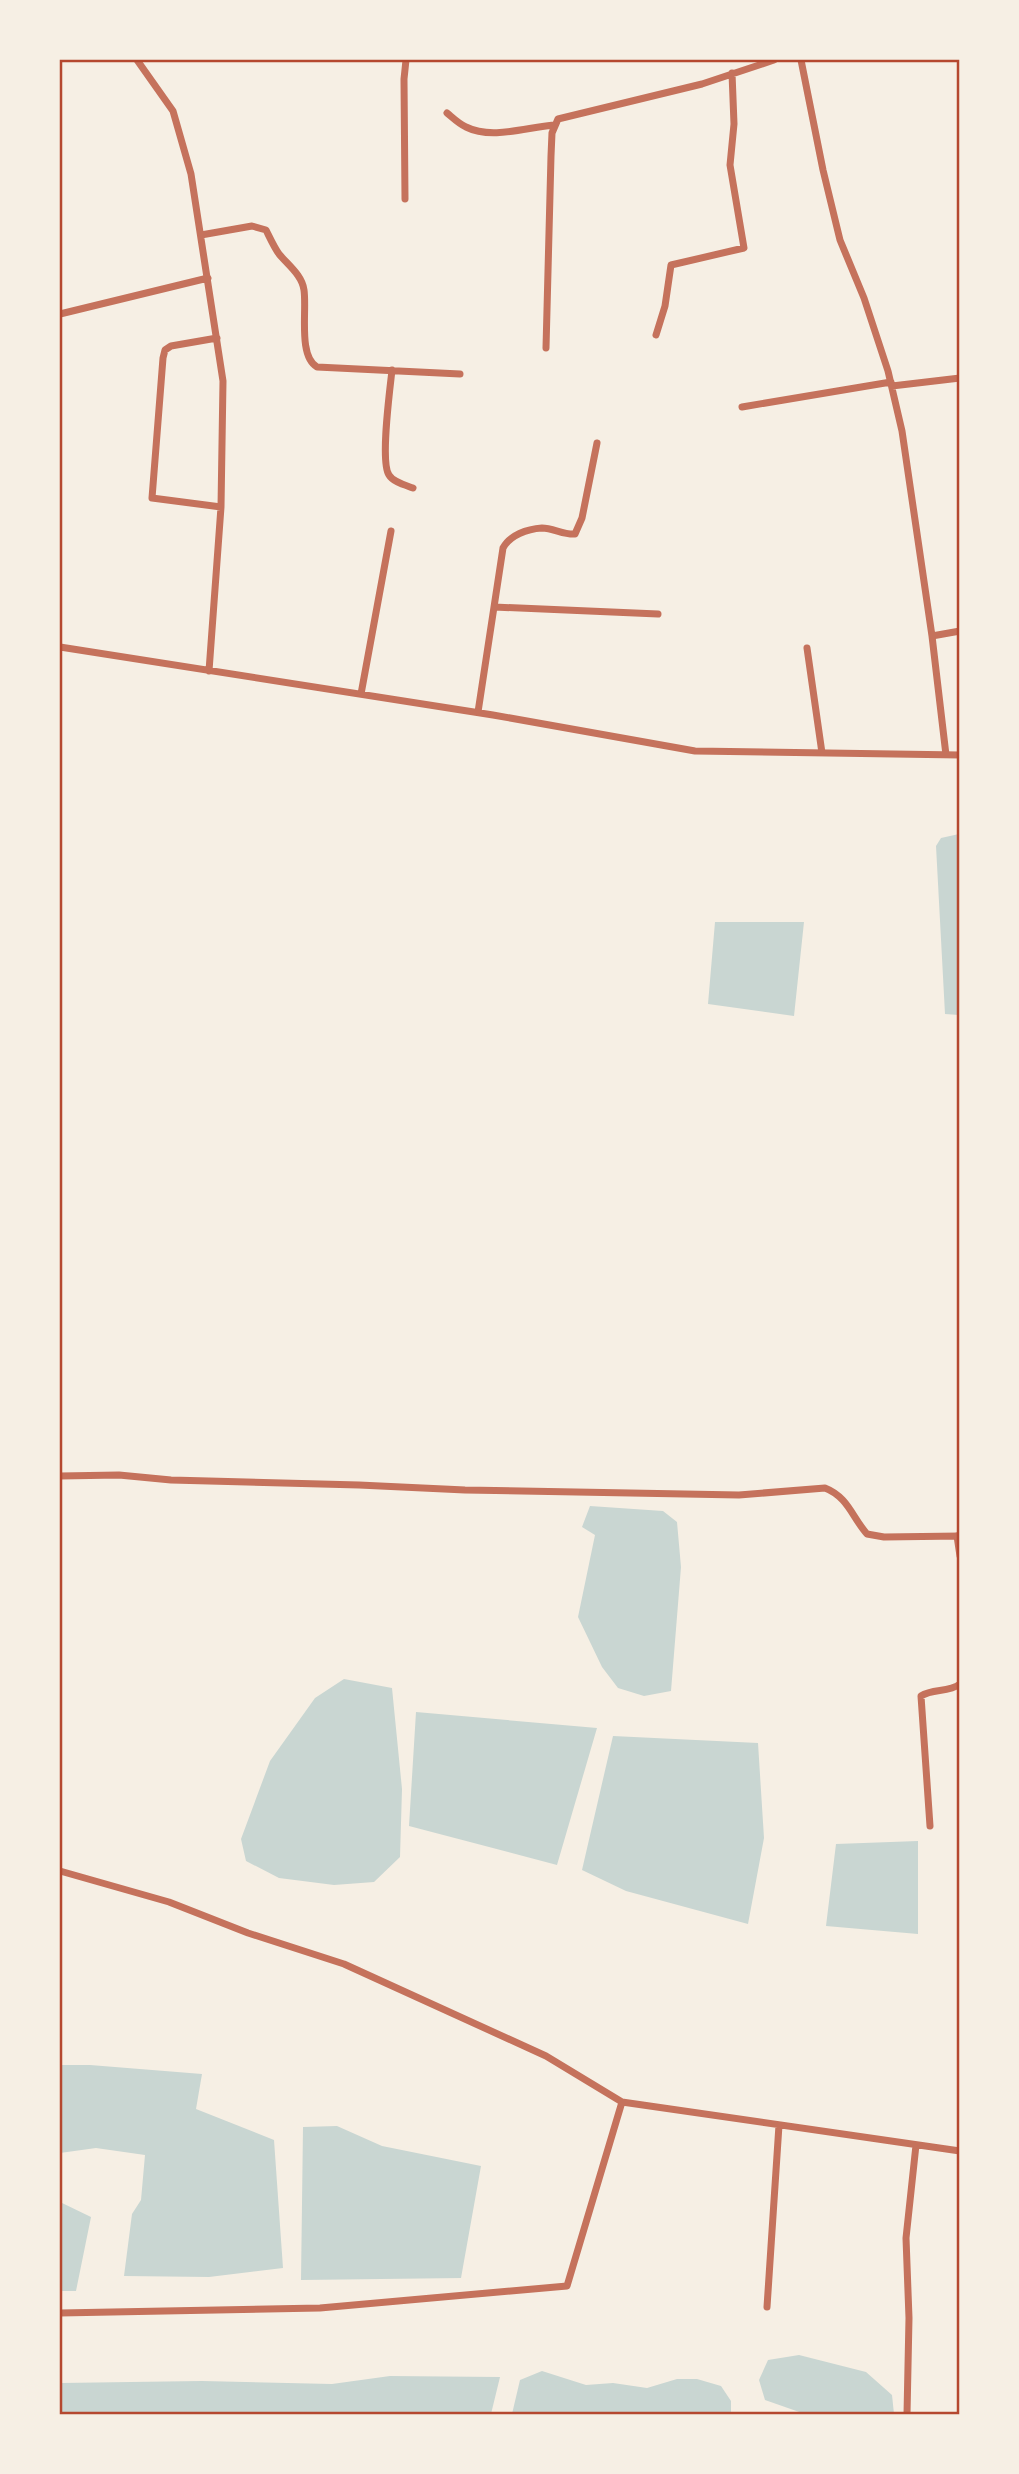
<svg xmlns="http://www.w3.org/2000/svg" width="1019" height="2474" viewBox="0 0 1019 2474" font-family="Manrope,sans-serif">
  <rect width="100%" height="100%" fill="#f6efe4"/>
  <path fill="#c9d6d2" d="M959,834H960L959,1015L945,1014L936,846L941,838Z
    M715,922H804L794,1016L708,1004Z
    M590,1506L663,1511L677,1522L681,1567L671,1691L644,1696L618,1688L602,1667L578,1617L595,1535L582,1527Z
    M344,1679L392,1688L402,1789L400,1857L374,1882L334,1885L279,1878L246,1861L241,1839L270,1761L315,1698Z
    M416,1712L597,1728L557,1865L409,1826Z
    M613,1736L758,1743L764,1838L748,1924L626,1891L582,1870Z
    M918,1841V1934L826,1926L836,1844Z
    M60,2065H90L202,2074L196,2109L274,2140L283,2268L209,2277L124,2276L132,2214L141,2200L145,2155L96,2148L60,2153Z
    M337,2126L382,2146L481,2166L461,2278L301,2280L303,2127Z
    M60,2202L91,2217L76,2291H60Z
    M799,2355L866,2372L892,2395L894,2414H805L765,2400L759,2380L768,2360Z
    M542,2371L586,2385L613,2383L647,2388L677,2379H697L721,2386L731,2401V2414H512L520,2380Z
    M390,2376L500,2377L491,2414H60V2383L202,2381L332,2384Z"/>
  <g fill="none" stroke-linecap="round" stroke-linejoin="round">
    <path stroke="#c5725c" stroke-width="7" d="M137,60L173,111L191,174L223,381L221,507L209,671
      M801,60L823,170L840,240L864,298L888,371L902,431L932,636L946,755
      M447,113C453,118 459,124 466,127C492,140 527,127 554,125
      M405,199L404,79L406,60
      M201,235L252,226L266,230C270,238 274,247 279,254C288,265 302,275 304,290C307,311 298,356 317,367L460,374
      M60,314L208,278
      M656,335L665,306L671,265L744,248L730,165L734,124L732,73
      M217,338L171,346L165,350L163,358L152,498L221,507
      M546,348L551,156L552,133L558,119L702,84L774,60
      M392,370C390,389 380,462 389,475C393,482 405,485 413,488
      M892,386L960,378
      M742,407L891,382
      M494,607L658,614
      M932,636L960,631
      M60,647L493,715L695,751L960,755
      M807,648L822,753
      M361,694L391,531
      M478,712L503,548C510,535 527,529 542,528C553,528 564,535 575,534L582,518L597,443
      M60,1476L119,1475L171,1480L359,1485L465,1490L739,1495L825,1488C848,1497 852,1517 867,1534L884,1537L960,1536
      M957,1536L960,1556
      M930,1826L921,1696C933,1688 948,1693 960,1684
      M60,1871L169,1902L248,1933L344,1964L546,2056L622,2102
      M767,2307L779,2125
      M60,2313L320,2308L567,2286L622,2102L960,2151
      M907,2414L909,2318L906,2238L916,2145"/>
  </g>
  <rect width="1019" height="2474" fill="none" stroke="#f6efe4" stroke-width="122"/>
  <rect x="61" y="61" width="897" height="2352" fill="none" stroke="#b5482f" stroke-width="2.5"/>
</svg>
